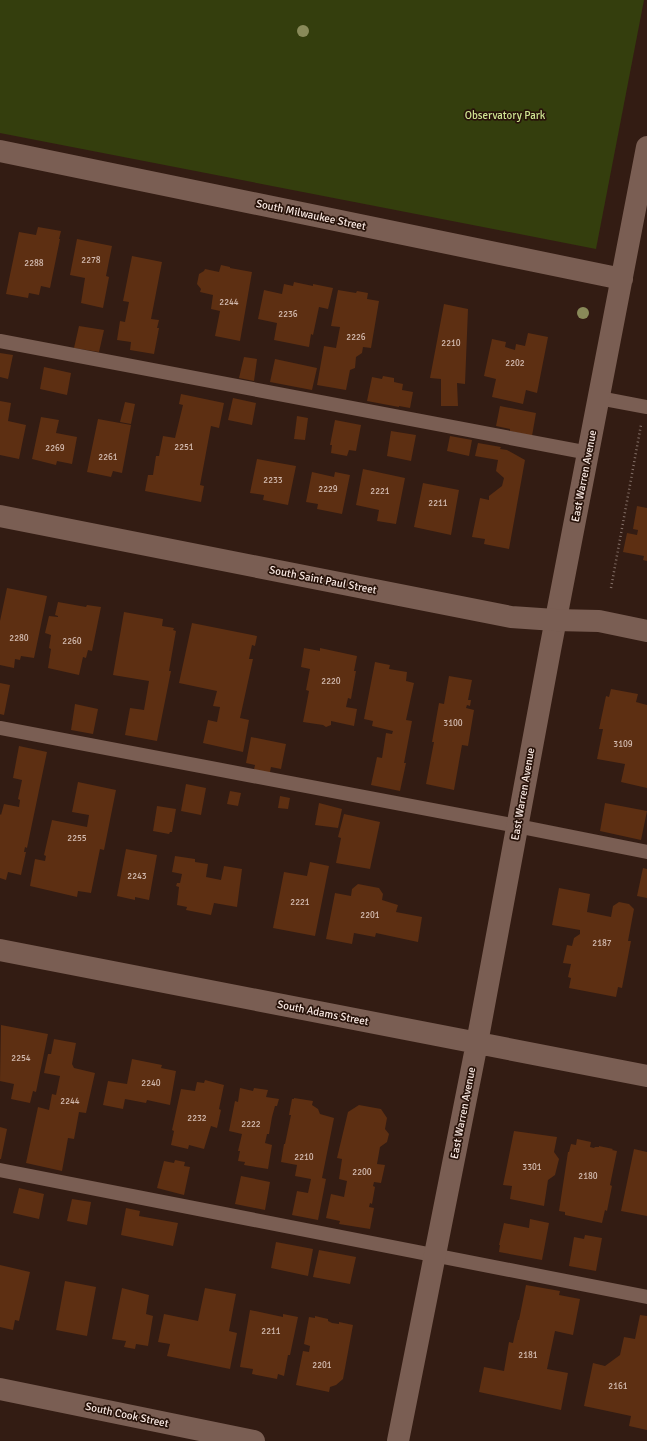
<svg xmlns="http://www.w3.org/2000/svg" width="647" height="1441" viewBox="0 0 647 1441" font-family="Signika,sans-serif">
  <rect width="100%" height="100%" fill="#331c13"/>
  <path fill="#343e0d" d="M0,0H644L596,249L0,133Z"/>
  <path fill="#5d2f12" d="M38,227L61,231L59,239H60L50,288L41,286L39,295L29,293L28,298L6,294L19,232L36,235Z
    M77,239L112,246L106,276L109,277L103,308L81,303L85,278L70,275Z
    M132,256L162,262L151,319L159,320L157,328H159L154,354L130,350L131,342L117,340L120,321L125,322L129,302L123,301Z
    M221,265L230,267V268L252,272L240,341L215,336L220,311L211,309L213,295L200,292L201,289L197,284L199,274L204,271L205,269L219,272Z
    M294,282L313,286V284L333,288L328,309L319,307L313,335L311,334L309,347L274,340L277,323L258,319L264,290L282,294L284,284L293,286Z
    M338,290L356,293L357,291L368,293L367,299L379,301L371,348L363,347L362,353L356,357L355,368L350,370L346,390L317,385L324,346L336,348L340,327L331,326Z
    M444,304L468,309L465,384L457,383L458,406H441V379L430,378Z
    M79,326L104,330L99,352L74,348Z
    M528,333L548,337L537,393L526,390L523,404L492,397L496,379L484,376L492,339L506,342L505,347L515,350L516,344L525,346Z
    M0,353L13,355L8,379L0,377Z
    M244,357L257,359L254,381L239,378Z
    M275,359L317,368L312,390L270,382Z
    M44,367L71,373L67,395L40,389Z
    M383,376L394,378V382L403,384L402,390L413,392L410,408L399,406V407L367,401L372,377L382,379Z
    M181,394L224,403L219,428L211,426L200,485L204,486L201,502L145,491L148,475H153L156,456H159L163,436L175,438L183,405L179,404Z
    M233,398L256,403L252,425L228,420Z
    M0,401L11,403L8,421L26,425L19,459L0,455Z
    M125,402L135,404L131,424L120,422Z
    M500,406L536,413L532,436L510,431V429L496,426Z
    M297,416L308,418L305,440L294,439Z
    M41,417L59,420L56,433L77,437L72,464L57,461L56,465L32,459Z
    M98,419L131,425L122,473L113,471L111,477L87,472Z
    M335,420L361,425L356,451L349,450L347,456L331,453L332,445H330Z
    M391,431L416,435L411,461L387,456Z
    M450,436L472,440L469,456L447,451Z
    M478,443L501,447L500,449L507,450L525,460L509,549L484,544L485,539L472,537L480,498L489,500V496L502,486L504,478L496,471L498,460L475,456Z
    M257,459L296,466L288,505L263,500L264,495L250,493Z
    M363,469L405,478L396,524L377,521L379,510L356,505Z
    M312,472L334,477L335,472L350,475L342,514L317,509L318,504L306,502Z
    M423,483L459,490L451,535L414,527Z
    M637,506L647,508V561L643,560L644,556L623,552L627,533L637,535L638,530L633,529Z
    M7,588L47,596L34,658L21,656L20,660L15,659L14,668L0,665V621Z
    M58,602L86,607L87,605L101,607L92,651L88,650L86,658L83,657L79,675L48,668L51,649L49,648L51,635L45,633L49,616L58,617V616L55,615Z
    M124,612L163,619L162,626L174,628L173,630L176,631L169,671H171L157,741L125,735L130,708L144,710L149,681L113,675Z
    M192,623L257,636L255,646L252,645L249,659H253L240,718L249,720L243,752L203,743L208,720L217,722L220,707L213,706L217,691L179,683Z
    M304,648L320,651V648L357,656L354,671H356L351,699L348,698L346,707L357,709L354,726L331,721V725L326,727L323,725L303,722L309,691L306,690L310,669L301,667Z
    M375,662L390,665L389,669L407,672L406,681L414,683L406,720L412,721L404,763H406L400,791L371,785L377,757L382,758L386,733L392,734L393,731L372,726L373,721L364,719Z
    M449,676L472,680L468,700H471L470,706L467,705L466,708L474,710L468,746L462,745L454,790L426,784L434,742H432L439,703L444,704Z
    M0,683L10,685L4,715L0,714Z
    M611,689L638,694L636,702L647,705V788L621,782L625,764L597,759L603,729H599L606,696L609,697Z
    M75,704L98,709L93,734L71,730Z
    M251,737L286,744L281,769L271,767L269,777L253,774L255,765L246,763Z
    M19,746L47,752L27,848L25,847L24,852H26L21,875L8,872L6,880L0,878V814L1,815L4,804L19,807L20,800L18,799L22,780L13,778Z
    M78,782L116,790L104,850L100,849L91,893L78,891L77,897L30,886L35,859L45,861L46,856L44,855L52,820L87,827L89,815L72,812Z
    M186,784L206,788L201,815L181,811Z
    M230,791L241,793L238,806L227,804Z
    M280,796L290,798L288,809L278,808Z
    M319,803L342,809L338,828L315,825Z
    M605,803L647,811L641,840L600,831Z
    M157,806L176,809L172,832H170L169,834L153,831Z
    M344,814L380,822L370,869L336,863L341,838L338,837Z
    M126,849L157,855L149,900L135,897V900L117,896Z
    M175,856L195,859V862L208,864L206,877L221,880L224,866L242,869L237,907L214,903L211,915L186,910L187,907L177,905L179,887L176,886L177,883H180L182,874L172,872Z
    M310,862L329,866L315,936L273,928L284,872L307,876Z
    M643,868L647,869V898L637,896Z
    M358,884L379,888L383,894L382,900L398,905L396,912L422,917L418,942L376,933L375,937L354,933L352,944L326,939L335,893L351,896L352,889Z
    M559,888L590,894L587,912L611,917L613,906L619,902L629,904L634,909L628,941H631L622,988L618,987L616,997L569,988L571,978L568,977L571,964L563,963L567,945L572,946L574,938L580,934V930L552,925Z
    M1,1025L48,1034L36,1092L33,1091L30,1103L11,1099L14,1084L0,1081Z
    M54,1039L76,1043L72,1064L74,1068L95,1073L86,1113L79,1112L74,1139L68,1138L62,1171L26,1163L38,1107L49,1110L52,1094L56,1095L60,1076L44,1073L48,1054H51Z
    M132,1059L162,1065L161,1068L176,1071L170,1105L147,1100L146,1103L125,1099L123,1109L103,1105L108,1081L127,1084Z
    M205,1080L224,1085L219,1109L221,1110L217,1128L211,1126L204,1149L189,1145L188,1149L171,1145L174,1131L172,1130L181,1089L195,1091L197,1082L204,1083Z
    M240,1088L253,1091L254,1088L268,1090L266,1097L279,1099L277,1106H275L272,1117L269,1134H267L265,1143L272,1145L268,1169L244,1165L245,1162L238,1161L240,1151H238L242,1134L229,1131L235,1101L238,1102Z
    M294,1098L313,1101L312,1105L318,1109L320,1114L334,1118L322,1178L326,1179L318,1220L292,1215L297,1191L308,1193L311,1179L295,1176L297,1165L281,1162L284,1144H285L291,1115H289L292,1099H294Z
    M359,1105L381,1109L387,1118L385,1129L389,1134L387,1142L380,1147L377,1164L385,1165L381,1183L374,1182L373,1186L375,1187L372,1204L370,1203L369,1207L374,1208L370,1229L339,1224L340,1221L326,1218L331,1194L344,1197L347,1181L339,1179L342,1159L337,1158L348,1112Z
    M0,1127L7,1129L1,1159H0Z
    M514,1131L557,1137L554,1152L559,1159L555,1175L548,1180L544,1206L510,1199L512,1186L503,1185Z
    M577,1139L591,1142L590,1147L594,1148L595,1147H599V1146L613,1149L612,1150L617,1151L610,1185L612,1186L607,1211L605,1210L602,1223L565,1215V1212L559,1211L568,1152H569L571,1144L576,1145Z
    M634,1149L647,1152V1216L621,1211Z
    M175,1160L185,1162L184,1166L190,1167L184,1195L157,1188L164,1161L174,1163Z
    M241,1176L270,1182L265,1210L235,1204Z
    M19,1188L44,1194L39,1219L13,1213Z
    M72,1199L91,1202L87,1225L67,1221Z
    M126,1208L140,1211L139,1216L178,1223L173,1246L121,1235Z
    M530,1219L549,1223L542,1260L499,1252L500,1245H499L504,1223L529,1228Z
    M585,1235L602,1238L596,1271L569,1266L574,1237L584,1239Z
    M276,1242L313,1249L308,1276L271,1268Z
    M319,1250L356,1257L350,1284L313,1277Z
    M0,1265L30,1272L19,1321L15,1320L13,1330L0,1327Z
    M65,1281L96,1287L87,1336L56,1330Z
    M526,1285L560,1291L559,1295L580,1299L573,1335L555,1331L547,1369L568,1373L561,1410L479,1392L484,1367L504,1371L509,1342L513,1343L518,1320H519Z
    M122,1288L149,1295L146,1314L153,1316L148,1346L136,1344L135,1349L124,1347L126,1341L112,1339Z
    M205,1288L236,1294L229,1331L237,1333L230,1369L167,1356L170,1344L158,1342L164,1314L198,1321Z
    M250,1310L283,1317V1314L298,1317L290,1355H288L284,1376L278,1374L277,1379L252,1374L253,1369L240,1367Z
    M640,1315L647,1316V1430L629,1426L631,1416L584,1406L593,1363L605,1366L620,1355L624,1337L635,1339Z
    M315,1316L328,1319V1321L332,1323L339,1324V1322L353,1325L343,1379L336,1385L330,1387L329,1392L296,1385L303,1351L309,1352L310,1346L304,1344L309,1317L315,1318Z"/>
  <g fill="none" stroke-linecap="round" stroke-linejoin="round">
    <path stroke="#847068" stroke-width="2.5" stroke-dasharray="1 3" stroke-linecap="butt" d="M611,588L641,425"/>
    <path stroke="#7a5e53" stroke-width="14" d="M0,341L589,453
      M599,398L647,407
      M0,728L517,826L647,852
      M0,1170L647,1297"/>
    <path stroke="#7a5e53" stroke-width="22" d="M0,151L622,279
      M0,950L647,1076
      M0,1389L254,1441
      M398,1441L477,1043L550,650L647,147"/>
    <path stroke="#7a5e53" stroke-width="22" d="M0,516L511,617L555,620L599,621L647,631"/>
  </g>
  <g fill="#898a59">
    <circle cx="303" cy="31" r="6"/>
    <circle cx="583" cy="313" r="6"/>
  </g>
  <g text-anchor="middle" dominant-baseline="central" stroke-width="3.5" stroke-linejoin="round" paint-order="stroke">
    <g font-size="9" fill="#d3bbb0">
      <text x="91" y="260">2278</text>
      <text x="34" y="263">2288</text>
      <text x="229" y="302">2244</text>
      <text x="288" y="314">2236</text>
      <text x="356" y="337">2226</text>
      <text x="451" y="343">2210</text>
      <text x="515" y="363">2202</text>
      <text x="184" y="447">2251</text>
      <text x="55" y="448">2269</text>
      <text x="108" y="457">2261</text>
      <text x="273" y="480">2233</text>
      <text x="328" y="489">2229</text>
      <text x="380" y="491">2221</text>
      <text x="438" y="503">2211</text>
      <text x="19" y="638">2280</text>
      <text x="72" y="641">2260</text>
      <text x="331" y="681">2220</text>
      <text x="453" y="723">3100</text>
      <text x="623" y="744">3109</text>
      <text x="77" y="838">2255</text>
      <text x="137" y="876">2243</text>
      <text x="300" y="902">2221</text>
      <text x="370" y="915">2201</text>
      <text x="602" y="943">2187</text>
      <text x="21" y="1058">2254</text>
      <text x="151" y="1083">2240</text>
      <text x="70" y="1101">2244</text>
      <text x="197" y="1118">2232</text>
      <text x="251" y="1124">2222</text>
      <text x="304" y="1157">2210</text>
      <text x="532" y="1167">3301</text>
      <text x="362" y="1172">2200</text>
      <text x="588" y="1176">2180</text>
      <text x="271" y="1331">2211</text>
      <text x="528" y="1355">2181</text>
      <text x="322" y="1365">2201</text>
      <text x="618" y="1386">2161</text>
    </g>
    <g font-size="11" fill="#cfe492" stroke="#28130a">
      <text x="505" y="115">Observatory Park</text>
    </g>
    <g font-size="11" fill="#faeae4" stroke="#28130a">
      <text transform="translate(311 215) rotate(12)">South Milwaukee Street</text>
      <text transform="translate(584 476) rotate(-79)">East Warren Avenue</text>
      <text transform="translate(323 580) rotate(11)">South Saint Paul Street</text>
      <text transform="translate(523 794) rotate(-80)">East Warren Avenue</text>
      <text transform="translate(323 1013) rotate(11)">South Adams Street</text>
      <text transform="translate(463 1113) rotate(-79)">East Warren Avenue</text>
      <text transform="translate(127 1415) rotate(12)">South Cook Street</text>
    </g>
  </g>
</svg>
